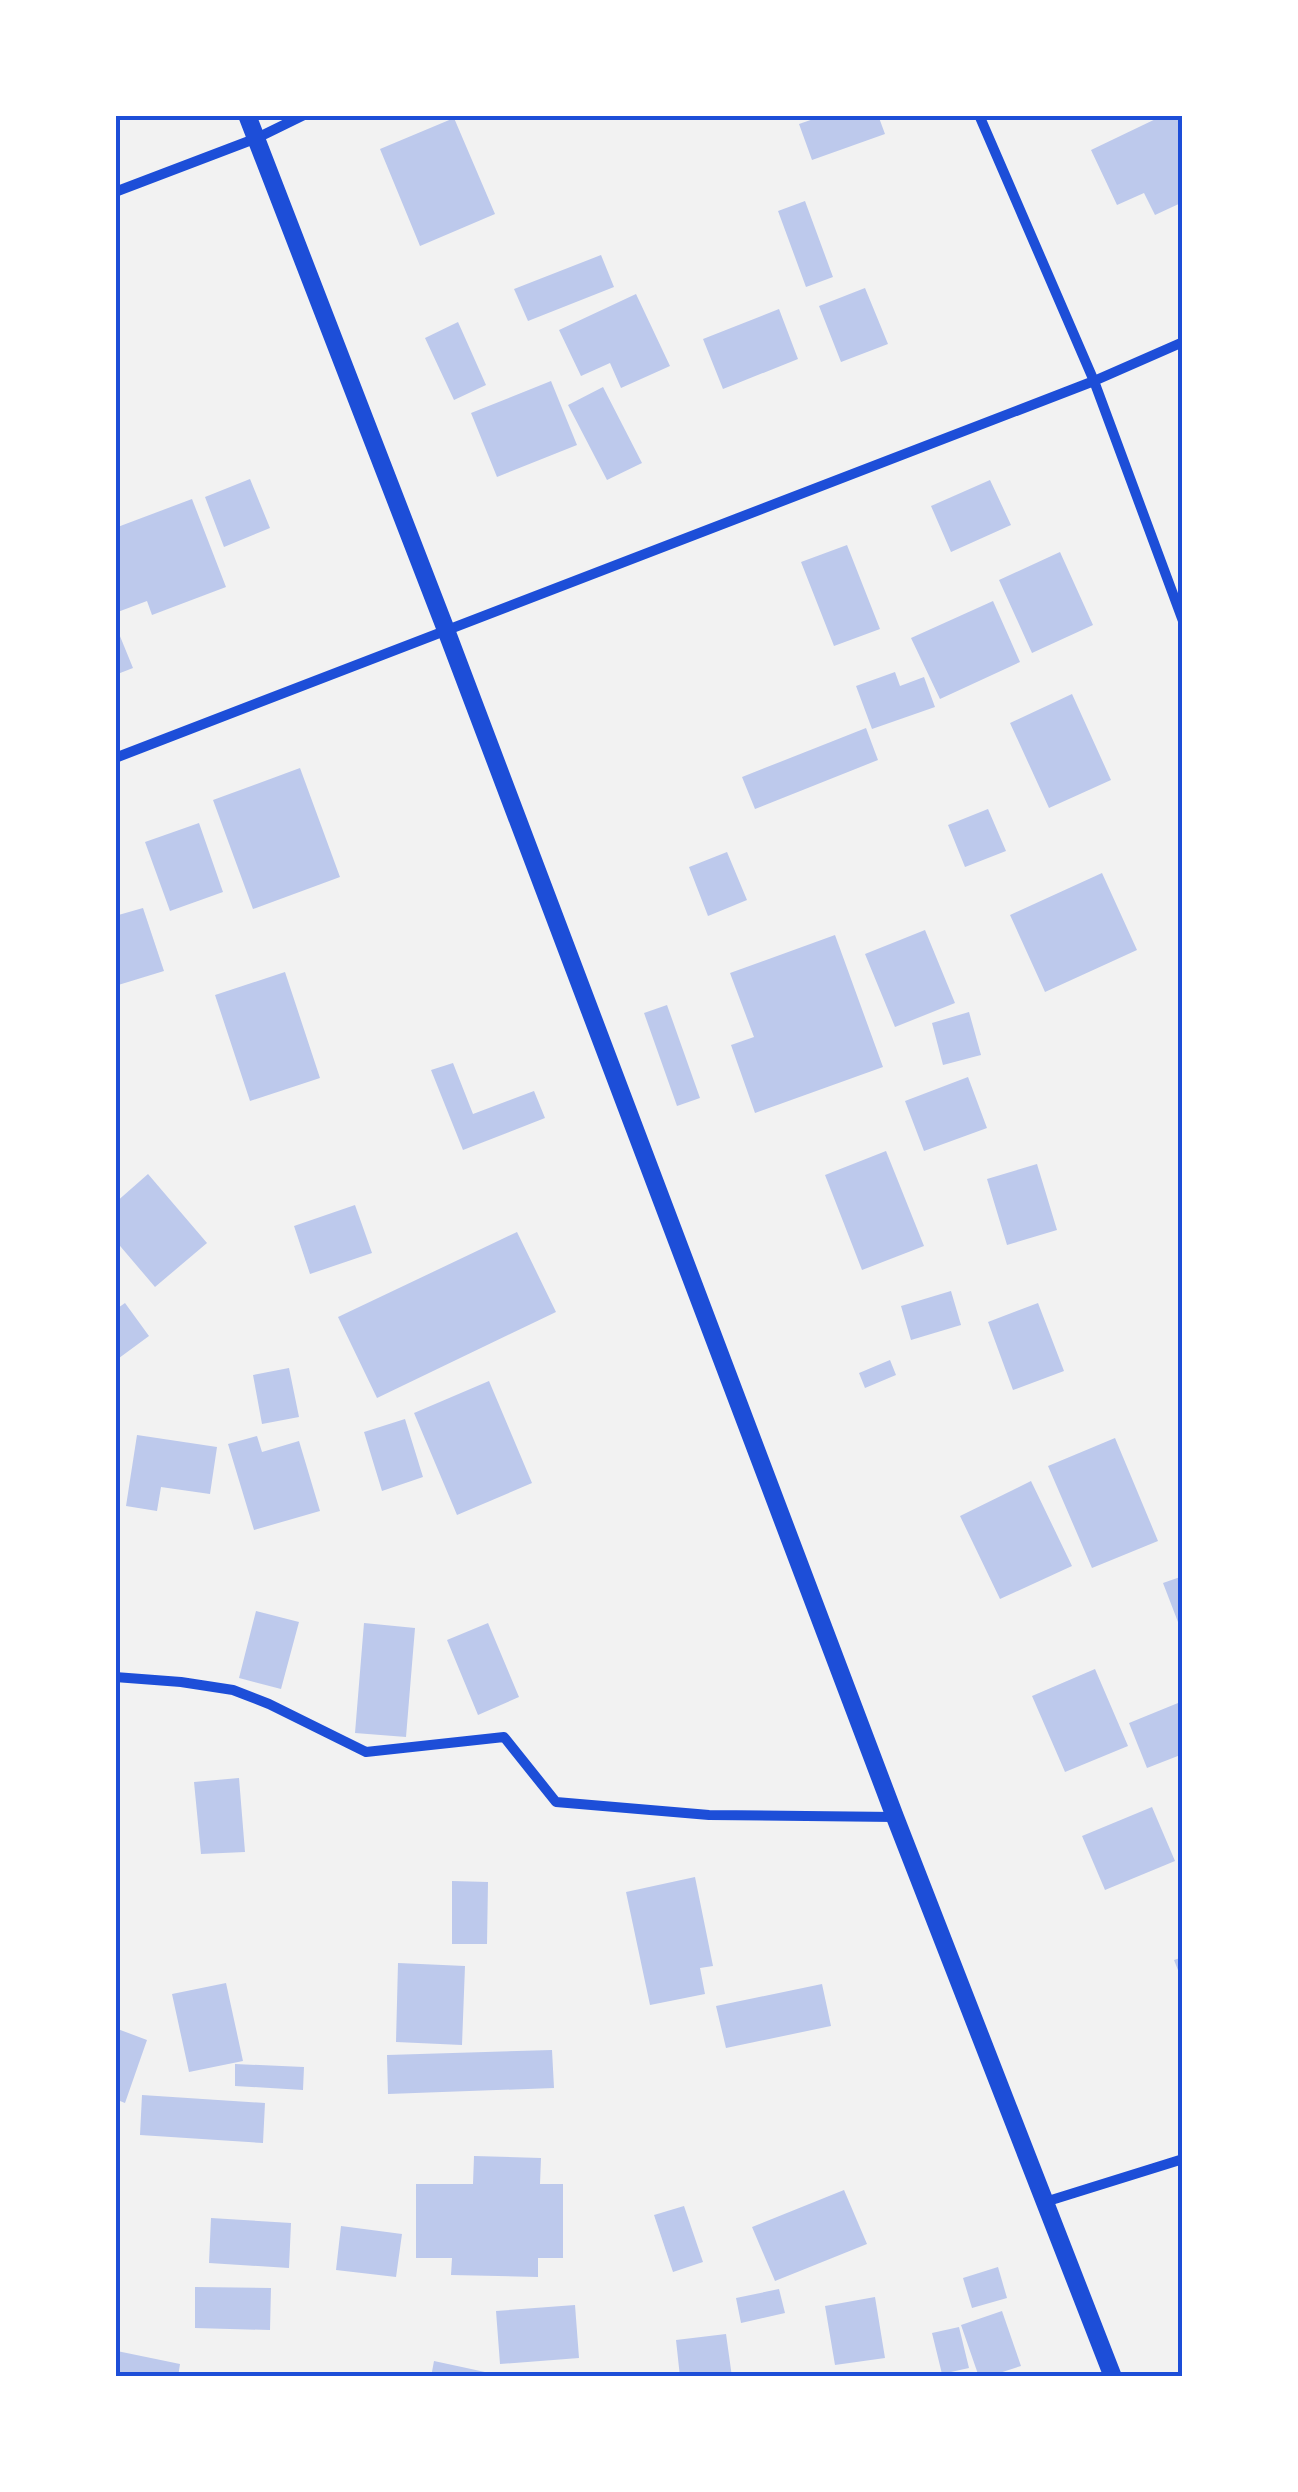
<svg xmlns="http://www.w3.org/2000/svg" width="1298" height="2492" viewBox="0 0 1298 2492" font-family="Inter,sans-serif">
  <rect width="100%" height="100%" fill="#f2f2f2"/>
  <path fill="#bdc9ec" d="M825,115H878L885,134L812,160L799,124Z
    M1164,115H1182L1183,118V202L1155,215L1144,193L1117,205L1091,150Z
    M454,118L495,214L420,246L380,149Z
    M805,201L833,277L806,287L778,211Z
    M601,255L614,287L528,321L514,289Z
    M865,288L888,344L841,362L819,306Z
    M636,294L670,366L621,388L610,363L581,376L559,330Z
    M779,309L798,359L723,389L703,339Z
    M458,322L486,385L454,400L425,338Z
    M551,381L577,445L497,477L471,413Z
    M603,387L642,463L607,480L568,405Z
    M250,479L270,528L224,547L205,497Z
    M990,480L1011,525L951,552L931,506Z
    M192,499L226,587L152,615L147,601L115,613V528Z
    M847,545L880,629L834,646L801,562Z
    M1060,552L1093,625L1032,653L999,580Z
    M993,601L1020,662L940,699L911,638Z
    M115,624L133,668L115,675Z
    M895,672L900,686L924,677L935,707L872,729L856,686Z
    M1072,694L1111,780L1049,808L1010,723Z
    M866,728L878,760L755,809L742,777Z
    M300,768L340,877L253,909L213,800Z
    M988,809L1006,851L965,867L948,825Z
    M199,823L223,892L170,911L145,842Z
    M727,852L747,900L708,916L689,867Z
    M1102,873L1137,950L1045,992L1010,915Z
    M143,908L164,971L115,986V916Z
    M925,930L955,1003L895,1027L865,954Z
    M835,935L883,1067L755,1113L731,1045L754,1037L730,973Z
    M285,972L320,1078L250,1101L215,995Z
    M667,1005L700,1098L677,1106L644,1013Z
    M969,1012L981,1055L943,1065L932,1023Z
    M453,1063L473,1114L534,1091L545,1118L463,1150L431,1070Z
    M968,1077L987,1128L924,1151L905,1101Z
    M886,1151L924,1246L862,1270L825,1175Z
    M1037,1164L1057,1230L1007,1245L987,1179Z
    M148,1174L207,1243L155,1287L115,1240V1203Z
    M355,1205L372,1253L310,1274L294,1226Z
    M517,1232L556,1312L377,1398L338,1317Z
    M951,1291L961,1325L911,1340L901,1306Z
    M125,1303L149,1336L115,1361V1310Z
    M1038,1303L1064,1371L1013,1390L988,1322Z
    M890,1360L896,1375L865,1388L859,1373Z
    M289,1368L299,1417L262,1424L253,1375Z
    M489,1381L532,1483L457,1515L414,1413Z
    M405,1419L423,1477L382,1491L364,1432Z
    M137,1435L217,1447L210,1494L161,1487L157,1511L126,1506Z
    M257,1436L262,1452L299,1441L320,1511L254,1530L228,1444Z
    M1115,1438L1158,1541L1092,1568L1048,1466Z
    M1031,1481L1072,1566L1000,1599L960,1516Z
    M1183,1576V1635L1163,1583Z
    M256,1611L299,1622L281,1689L239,1678Z
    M364,1623L415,1628L406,1737L355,1733Z
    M488,1623L519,1697L478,1715L447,1640Z
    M1095,1669L1128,1746L1065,1772L1032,1696Z
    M1178,1703L1183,1717V1754L1147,1768L1129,1723Z
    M239,1778L245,1852L201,1854L194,1782Z
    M1152,1807L1175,1861L1105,1890L1082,1836Z
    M695,1877L713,1966L700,1968L705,1994L650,2005L626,1892Z
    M452,1881L488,1882L487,1944H452Z
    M1183,1957V1983L1174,1960Z
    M398,1963L465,1966L462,2045L396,2042Z
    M226,1983L243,2061L189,2072L172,1994Z
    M822,1984L831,2026L726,2048L716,2006Z
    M115,2028L147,2040L125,2103L115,2099Z
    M552,2050L554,2088L388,2094L387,2055Z
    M235,2064L304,2067L303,2090L235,2086Z
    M142,2095L265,2103L263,2143L140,2135Z
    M474,2156L541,2158L540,2184H563V2258H538V2277L451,2275L452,2258H416V2184H473Z
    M844,2190L867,2244L775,2281L752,2227Z
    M684,2206L703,2262L673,2272L654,2215Z
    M211,2218L291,2223L289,2268L209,2263Z
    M341,2226L402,2234L396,2277L336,2270Z
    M998,2267L1007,2298L972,2308L963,2278Z
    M195,2287L271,2288L270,2330L195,2328Z
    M779,2289L785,2313L741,2323L736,2298Z
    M875,2297L885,2358L835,2365L825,2306Z
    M575,2305L579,2358L500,2364L496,2311Z
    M1002,2311L1021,2366L987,2377H979L961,2325Z
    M959,2327L969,2368L942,2374L932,2333Z
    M726,2334L732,2377H680L676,2340Z
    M117,2351L180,2364L178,2377H115Z
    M434,2361L485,2372L484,2377H431Z"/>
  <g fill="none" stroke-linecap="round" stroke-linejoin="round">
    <path stroke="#1d4ed8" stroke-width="10" d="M979,115L1094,381L1183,621
      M115,192L257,138L304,115
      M115,758L1094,381L1183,342
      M115,1677L181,1682L233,1690L269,1704L366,1752L504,1737L556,1802L709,1815L895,1817
      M1045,2202L1183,2159"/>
    <path stroke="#1d4ed8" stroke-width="18" d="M247,115L446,630L895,1817L1113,2377"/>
  </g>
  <rect width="1298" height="2492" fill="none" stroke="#ffffff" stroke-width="235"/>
  <rect x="118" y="118" width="1062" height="2256" fill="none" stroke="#1d4ed8" stroke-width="4"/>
</svg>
